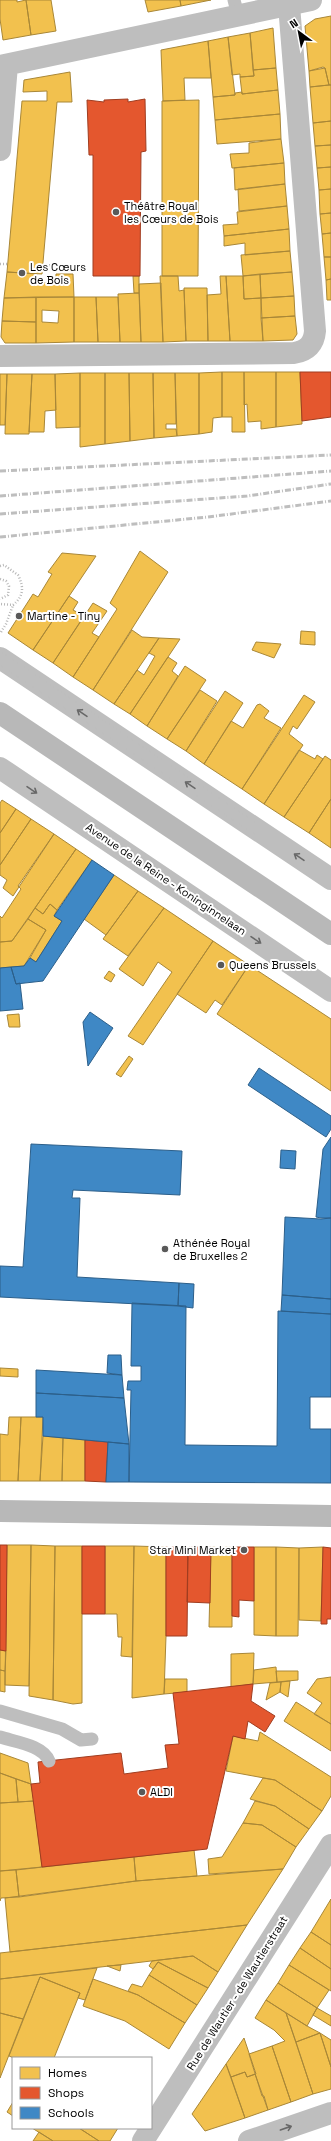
<svg xmlns="http://www.w3.org/2000/svg" width="331" height="2141" viewBox="0 0 331 2141" font-family="'Space Grotesk',sans-serif">
  <rect width="100%" height="100%" fill="#fff"/>
  <path fill="#f2c14e" stroke="#a98737" fill-rule="evenodd" d="M0,0H17V2L26,0L31,35L3,40L0,19Z
    M26,0H51L56,31L31,35Z
    M145,0H180L181,6L148,12Z
    M180,0H211L181,6Z
    M331,16V85H329L325,68L309,71L305,26L315,19Z
    M273,28L276,68L253,70L250,33Z
    M250,33L254,76L240,77V74L232,75L228,37Z
    M228,37L235,95L213,97L208,41Z
    M208,41L211,78H184L185,100L163,101L161,50Z
    M323,67L325,68L329,85L310,87L309,71Z
    M276,68L278,90L242,94L240,77L254,76L253,70Z
    M70,72L72,102H57L42,274L7,272L22,101H47V91L23,92L24,80Z
    M329,85H331V121L313,123L310,87Z
    M278,90L280,114L215,120L213,97L235,95V93L242,92V94Z
    M199,100L198,276H162V101Z
    M280,114L281,139L217,144L215,120Z
    M331,121V145L315,146L313,123Z
    M281,139L284,163L232,168L230,154L249,153V143Z
    M331,145V167L317,168L315,146Z
    M284,163L285,184L235,190L234,168Z
    M331,167V189L319,190L317,168Z
    M285,184L287,206L239,211L238,189Z
    M331,189V213L320,214L319,190Z
    M287,206L289,229L224,236L223,225L238,224L237,212Z
    M331,213V233L322,234L320,214Z
    M289,229L290,251L245,255V243L224,246V236Z
    M331,233V257H324L322,234Z
    M290,251L292,272L243,276L241,255Z
    M324,257H331V279L326,280Z
    M7,272L37,274V283L56,282V274H73L74,297L4,298Z
    M292,272L294,296L261,298L260,274Z
    M260,274L261,298L244,299L243,276Z
    M133,276H139V293H134Z
    M160,276H178L179,291L184,290L186,341L163,342Z
    M220,276H226L230,341H208L207,295L221,294Z
    M226,276H243L244,299L261,298L263,341H230Z
    M331,279V300H327L326,280Z
    M161,283L163,342H141L139,284Z
    M184,288H207L208,341H186Z
    M139,293L141,342H120L118,294Z
    M294,296L295,316L261,318V298Z
    M36,297H74V342L36,343ZM42,310L59,311L58,323L42,322Z
    M36,297V322L2,321L4,298Z
    M74,297H96L98,342H74Z
    M96,297H118L120,342H98Z
    M295,316L297,334L293,340L263,341L261,318Z
    M2,321L36,322V343H5L1,337Z
    M222,372V417L213,418L212,432L199,434V373Z
    M222,372H244L245,432H232V417H222Z
    M244,372H276V427L261,429V421L248,422L247,404L244,405Z
    M276,372H300L302,424L276,427Z
    M80,373V427L56,428L55,374Z
    M80,373H105V444L80,447Z
    M105,373H129L130,441L105,444Z
    M129,373H153L154,438L130,441Z
    M153,373H175L176,424H166V429H176L177,436L154,438Z
    M175,373H199V434L177,436Z
    M0,374H7L5,425H0Z
    M7,374H32L29,434H5Z
    M32,374H55L56,410L45,411L44,432H29Z
    M140,551L168,572L93,690L73,677L117,609L110,603Z
    M62,553L96,556L33,650L8,633L33,594L38,597L52,574L48,572Z
    M69,596L78,602L73,610L84,616L53,663L33,650Z
    M93,603L107,611L92,633L99,637L73,677L53,663Z
    M132,630L142,637L159,638L114,704L93,690Z
    M301,631L315,632V645L300,644Z
    M159,638L180,639L130,714L114,704L137,670L144,675L155,656L149,653Z
    M256,642L281,644L274,658L252,650Z
    M168,657L177,663L172,671L178,676L147,726L130,714Z
    M185,666L206,680L167,739L147,726Z
    M200,690L217,701L186,751L167,739Z
    M225,691L243,703L204,764L186,751Z
    M304,695L315,702L297,729L293,726L289,734L303,745L264,804L242,789Z
    M260,704L269,711L264,718L281,728L242,789L204,764L231,721L243,728L257,705Z
    M299,750L315,759L317,755L323,759L284,817L264,804Z
    M325,756L331,760V799L309,833L284,817Z
    M331,799V848L309,833Z
    M2,800L16,809L0,833V803Z
    M16,809L31,819L0,865V833Z
    M31,819L54,834L13,896L3,888L7,880L0,875V865Z
    M54,834L76,849L12,941L0,942V916L2,918L21,889L18,886Z
    M76,849L92,860L57,910L50,904L43,914L35,908Z
    M114,875L138,891L106,935L84,919Z
    M138,891L164,908L128,956L103,939Z
    M50,904L57,910L54,916L62,921L36,962L30,958L46,930L28,919L35,908L43,914Z
    M164,908L213,941L143,1045L128,1036L172,972L158,962L143,986L119,969Z
    M28,919L46,930L24,966L0,968V942L12,941Z
    M213,941L249,965L222,1005L215,1000L206,1013L177,994Z
    M249,965L331,1019V1091L217,1014Z
    M109,971L115,975L111,982L104,978Z
    M19,1014L20,1027H9L7,1015Z
    M129,1056L133,1059L121,1077L116,1074Z
    M0,1368L18,1369V1377L0,1376Z
    M9,1417H21L18,1481H0V1434L8,1435Z
    M21,1417H43L40,1481H18Z
    M43,1436L63,1438L62,1481H40Z
    M63,1438L85,1440V1481H62Z
    M7,1545H31L29,1686L5,1685Z
    M31,1545L55,1546L53,1700L29,1696Z
    M55,1546H82V1703L73,1704L53,1700Z
    M105,1546H134L132,1657L121,1656L122,1637H118L117,1614H105Z
    M134,1546L166,1547V1636L164,1694L132,1698Z
    M211,1547H232V1627H209Z
    M254,1547H276V1636L254,1635Z
    M276,1547L299,1548L298,1636H276Z
    M323,1547L321,1621L299,1620V1548Z
    M0,1650L6,1651L5,1671L0,1670Z
    M254,1653L253,1684L231,1687V1654Z
    M276,1667L277,1682L253,1684L254,1670Z
    M0,1670L5,1671V1692L0,1691Z
    M276,1671H298V1680L277,1682Z
    M331,1677V1724L314,1714L322,1703L307,1693L317,1679Z
    M165,1679H187V1692L164,1694Z
    M290,1681L288,1697L280,1692L281,1682Z
    M281,1682L280,1692L266,1700L270,1683Z
    M296,1702L331,1724V1751L284,1721Z
    M260,1732L331,1777V1796L322,1811L275,1780L226,1771L233,1736L258,1741Z
    M0,1753L28,1763L31,1784L0,1773Z
    M0,1773L16,1779L18,1802L0,1803Z
    M263,1778L275,1780L322,1811L309,1829L275,1806L250,1799Z
    M16,1779L31,1784L34,1801L18,1802Z
    M34,1801L42,1867L0,1871V1803Z
    M255,1801L275,1806L309,1829L296,1847L262,1825L243,1823Z
    M243,1823L262,1825L296,1847L283,1869L209,1874L208,1859L222,1857Z
    M194,1850L197,1876L136,1881L134,1857Z
    M134,1857L136,1881L19,1897L16,1870Z
    M283,1869L247,1925L10,1952L5,1898L136,1881Z
    M16,1870L19,1897L1,1898L0,1901V1871Z
    M331,1899V1945L311,1932Z
    M247,1925L218,1972L193,1956L0,1979V1953Z
    M311,1932L331,1945V1969L300,1948Z
    M300,1948L331,1969V1991L289,1965Z
    M193,1956L218,1972L208,1988L158,1962L153,1969L149,1966L152,1961Z
    M158,1962L208,1988L197,2005L149,1975Z
    M121,1965L120,1971L107,1966Z
    M289,1965L329,1990L317,2008L278,1983Z
    M97,1968L85,2000L78,1998L80,1993L40,1977L23,2019L0,2013V1979Z
    M149,1975L197,2005L185,2023L138,1995L128,1991L132,1984L142,1987Z
    M40,1977L80,1993L54,2058H14L9,2056Z
    M93,1979L138,1995L185,2023L169,2049L125,2021L83,2006Z
    M278,1983L317,2008L307,2026L266,2000Z
    M266,2000L286,2013L313,2094L291,2102L272,2046L285,2041L274,2030L255,2018Z
    M317,2008L331,2016V2026L313,2015Z
    M0,2013L23,2019L0,2078Z
    M286,2013L307,2026L320,2033L296,2042Z
    M320,2033L331,2040V2067Z
    M320,2033L331,2067V2089L313,2094L296,2042Z
    M244,2038L256,2074L247,2077L245,2072L231,2077L226,2064Z
    M272,2046L291,2102L268,2110L264,2096H262L249,2054Z
    M226,2064L245,2118L205,2131L192,2114Z
    M245,2072L247,2077L255,2074L268,2110L245,2118L231,2077Z
    M13,2102V2116L7,2112Z
    M32,2128H79L99,2141H53Z
    M79,2128H118L110,2141H99Z
    M39,2132L53,2141H33Z"/>
  <path fill="#e4572e" stroke="#a03d20" d="M128,99V102L145,99L146,151L141,152L140,276H93V155H89L87,100L104,102V100Z
    M300,372H331V417L302,421Z
    M85,1440L108,1442L106,1482L85,1481Z
    M0,1545H7L6,1651L0,1650Z
    M82,1546H105V1614H82Z
    M166,1547H188L187,1636H166Z
    M188,1547H211L210,1603L187,1602Z
    M232,1547H254V1601L239,1600V1617L232,1616Z
    M323,1547L331,1548V1619H327V1624H321Z
    M253,1684L251,1701L275,1716L265,1732L248,1721L245,1739L233,1736L207,1849L42,1867L31,1784L40,1783L38,1762L121,1753L124,1774L168,1768L165,1745L179,1744L173,1693Z"/>
  <path fill="#3f88c5" stroke="#2c5f8a" d="M92,860L114,875L43,981L16,984L11,967L24,966L30,958L36,962L62,921L54,916Z
    M11,967L16,984L20,983L23,1009L0,1011V968Z
    M90,1012L113,1028L88,1066L83,1022Z
    M259,1068L331,1116V1129L326,1137L248,1085Z
    M331,1137V1218H321L316,1217L323,1149Z
    M31,1144L182,1151L180,1195L73,1190L72,1198H80L77,1277L179,1283L178,1306L0,1297V1266L23,1267Z
    M281,1150L296,1151L295,1169L280,1168Z
    M285,1217L321,1219L331,1218V1299L282,1295Z
    M179,1283L194,1284L193,1308L178,1306Z
    M282,1295L331,1299V1314L281,1311Z
    M132,1303L186,1306L185,1445L277,1446L278,1311L331,1314V1397H310V1429H331V1483L129,1482L131,1390H127L128,1381H141V1366H131Z
    M108,1355H121L122,1375L107,1373Z
    M36,1370L122,1375L124,1398L36,1393Z
    M36,1393L124,1398L129,1444L43,1436V1417H36Z
    M108,1442L129,1444V1482H106Z"/>
  <g fill="none" stroke-linecap="round" stroke-linejoin="round">
    <path stroke="#b9b9b9" stroke-width="2.5" stroke-dasharray="1 2" stroke-linecap="butt" d="M0,264H7
      M43,265L82,266
      M0,566L4,565L18,575C24,587 24,596 13,605L0,604
      M0,579L6,581L9,586L8,595L0,599
      M1,632L6,624L13,605"/>
    <path stroke="#bebebe" stroke-width="13" d="M234,0L238,15
      M0,1711L62,1729L81,1740L92,1739
      M0,1737C15,1742 43,1745 49,1761"/>
    <path stroke="#bebebe" stroke-width="22" d="M0,66L311,0
      M0,150L7,65
      M0,356L294,353C307,351 314,344 315,331L289,5
      M0,658L331,879
      M0,768L331,991
      M143,2141L331,1845
      M249,2141L331,2113"/>
    <path stroke="#b8b8b8" stroke-width="22" d="M0,713L331,934
      M0,1511L331,1516"/>
    <path stroke="#bebebe" stroke-width="1" d="M0,651L331,873
      M0,665L331,885"/>
    <path stroke="#bebebe" stroke-width="3" stroke-dasharray="6 2 1 2" stroke-linecap="butt" d="M0,471L331,455
      M0,496L331,471
      M0,514L247,496L331,484
      M0,537L208,517L331,501"/>
  </g>
  <defs><path id="oneway-shaft" d="M-6 0H5M1.5-3L5.5 0L1.5 3" fill="none" stroke-width="1.6" stroke-linecap="round" stroke-linejoin="round"/></defs>
  <g stroke="#686868">
    <use href="#oneway-shaft" transform="translate(82 713) rotate(-146)"/>
    <use href="#oneway-shaft" transform="translate(190 785) rotate(-146)"/>
    <use href="#oneway-shaft" transform="translate(32 790) rotate(34)"/>
    <use href="#oneway-shaft" transform="translate(299 857) rotate(-146)"/>
    <use href="#oneway-shaft" transform="translate(256 940) rotate(34)"/>
    <use href="#oneway-shaft" transform="translate(286 2128) rotate(-19)"/>
  </g>
  <g fill="#595959" stroke="#fff" stroke-width="1.5">
    <circle cx="116" cy="212" r="4"/>
    <circle cx="22" cy="273" r="4"/>
    <circle cx="19" cy="616" r="4"/>
    <circle cx="221" cy="965" r="4"/>
    <circle cx="165" cy="1249" r="4"/>
    <circle cx="244" cy="1550" r="4"/>
    <circle cx="142" cy="1792" r="4"/>
  </g>
  <g text-anchor="middle" dominant-baseline="central" stroke-width="4" stroke-linejoin="round" paint-order="stroke">
    <g font-size="11" fill="#000" stroke="#fff" text-anchor="start">
      <text x="124" y="206">Théâtre Royal<tspan x="124" dy="13">les Cœurs de Bois</tspan></text>
      <text x="30" y="267">Les Cœurs<tspan x="30" dy="13">de Bois</tspan></text>
      <text x="27" y="616">Martine - Tiny</text>
      <text x="229" y="965">Queens Brussels</text>
      <text x="173" y="1243">Athénée Royal<tspan x="173" dy="13">de Bruxelles 2</tspan></text>
      <text x="236" y="1550" text-anchor="end">Star Mini Market</text>
      <text x="150" y="1792">ALDI</text>
    </g>
    <g font-size="11" fill="#000" stroke="#fff">
      <text transform="translate(166 879) rotate(34)">Avenue de la Reine - Koninginnelaan</text>
      <text transform="translate(237 1993) rotate(-58)">Rue de Wautier - de Wautierstraat</text>
    </g>
  </g>
  <rect x="12" y="2057" width="140" height="72" fill="#ffffff" stroke="#999999"/>
  <rect x="20" y="2067" width="20" height="12" fill="#f2c14e" stroke="#999999"/>
  <text x="48" y="2077" font-size="12" fill="#000000">Homes</text>
  <rect x="20" y="2087" width="20" height="12" fill="#e4572e" stroke="#999999"/>
  <text x="48" y="2097" font-size="12" fill="#000000">Shops</text>
  <rect x="20" y="2107" width="20" height="12" fill="#3f88c5" stroke="#999999"/>
  <text x="48" y="2117" font-size="12" fill="#000000">Schools</text>
  <g transform="translate(299 32) rotate(328)" stroke="#ffffff" stroke-width="3" paint-order="stroke">
  <path d="M0-3L7 15L0 10L-7 15Z" fill="#000000"/>
  <text y="-6" font-size="11" font-weight="bold" text-anchor="middle" fill="#000000">N</text>
  </g>
</svg>
